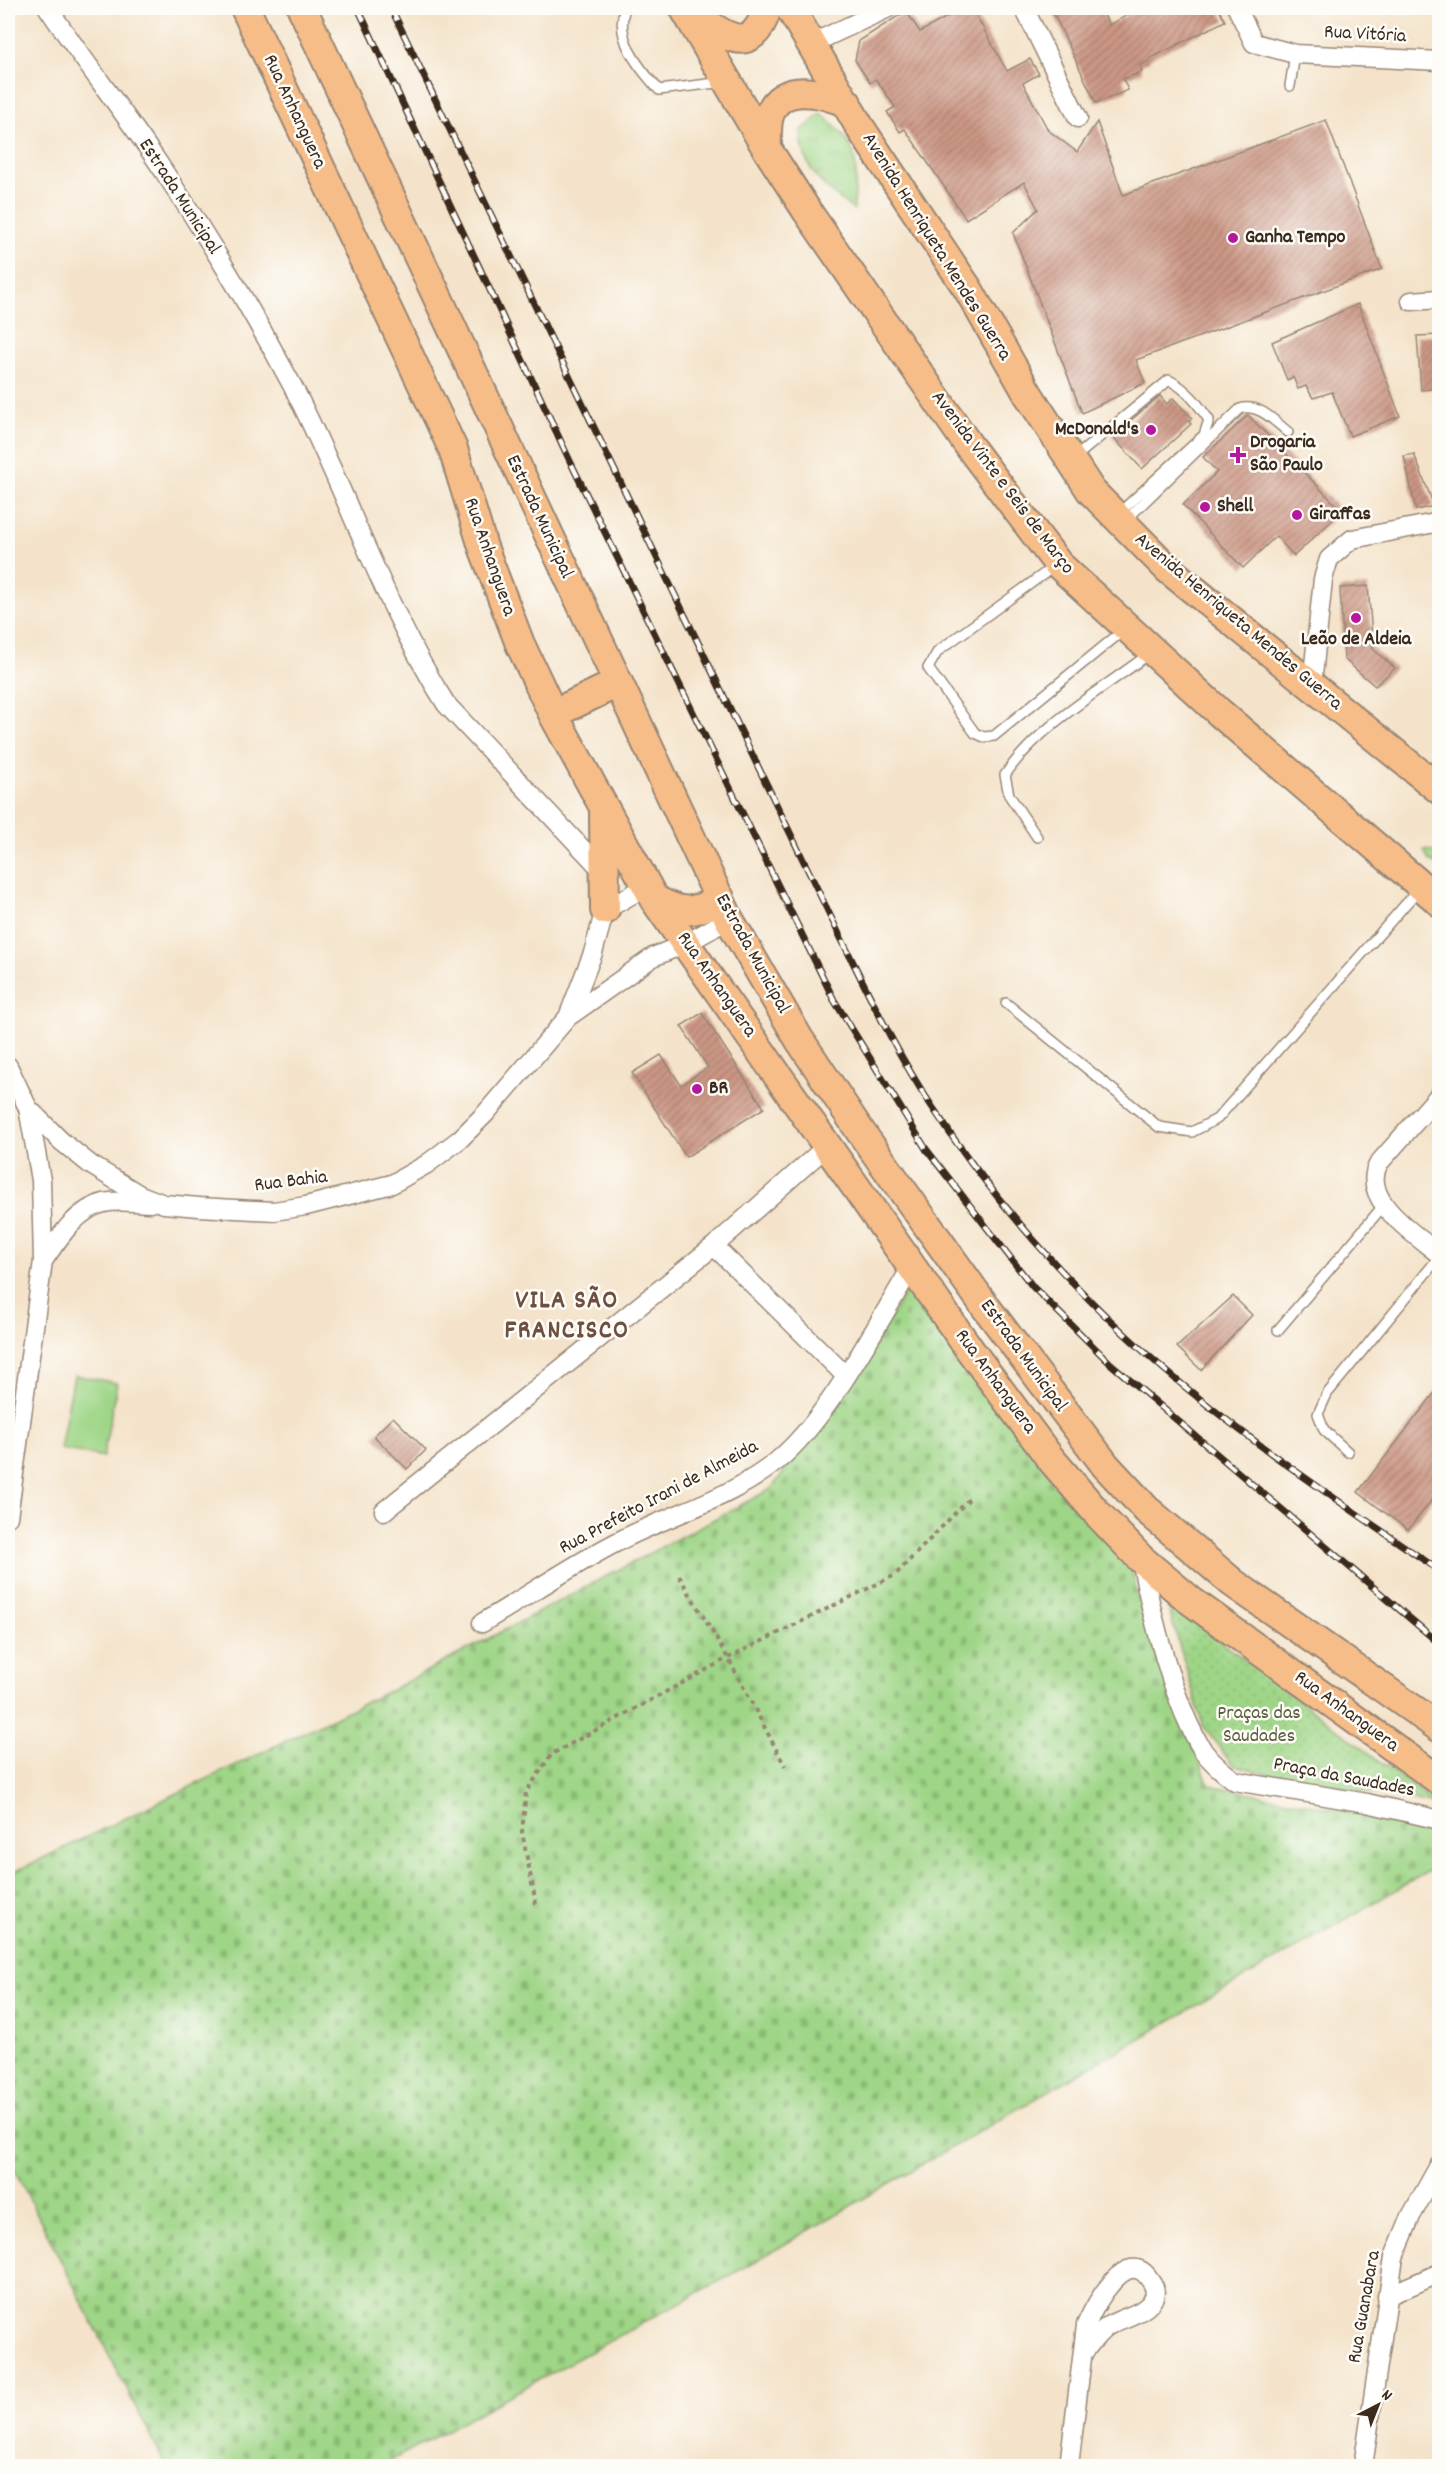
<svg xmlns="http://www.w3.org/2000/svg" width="1447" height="2474" viewBox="0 0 1447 2474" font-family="Dekko,sans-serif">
  <defs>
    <pattern id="grass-tufts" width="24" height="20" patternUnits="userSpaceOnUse" patternTransform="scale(1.5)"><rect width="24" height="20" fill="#9ed586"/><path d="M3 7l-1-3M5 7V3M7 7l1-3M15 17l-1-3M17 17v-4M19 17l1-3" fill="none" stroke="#89b773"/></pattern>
    <pattern id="cemetery-stones" width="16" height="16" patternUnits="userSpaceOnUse" patternTransform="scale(1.5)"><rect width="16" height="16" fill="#9ed586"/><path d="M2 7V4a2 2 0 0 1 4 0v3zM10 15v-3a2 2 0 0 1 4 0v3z" fill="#89b773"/></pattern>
    <pattern id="park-dots" width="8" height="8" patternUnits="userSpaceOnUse" patternTransform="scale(1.5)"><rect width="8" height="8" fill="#9ed586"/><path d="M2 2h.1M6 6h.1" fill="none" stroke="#89b773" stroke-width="1.8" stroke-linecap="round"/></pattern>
    <pattern id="building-hatch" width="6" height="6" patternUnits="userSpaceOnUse" patternTransform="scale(1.5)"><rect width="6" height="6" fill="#cc9785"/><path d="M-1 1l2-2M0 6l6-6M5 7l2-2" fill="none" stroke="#a77b6c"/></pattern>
  </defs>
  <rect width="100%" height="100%" fill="#fdfcf7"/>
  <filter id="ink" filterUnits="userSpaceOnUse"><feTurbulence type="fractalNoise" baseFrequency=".0167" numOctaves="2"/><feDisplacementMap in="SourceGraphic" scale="12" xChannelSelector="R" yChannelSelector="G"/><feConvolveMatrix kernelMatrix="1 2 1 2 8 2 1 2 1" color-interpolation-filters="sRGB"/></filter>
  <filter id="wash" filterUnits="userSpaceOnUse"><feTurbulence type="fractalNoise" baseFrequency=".008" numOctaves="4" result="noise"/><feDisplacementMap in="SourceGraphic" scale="24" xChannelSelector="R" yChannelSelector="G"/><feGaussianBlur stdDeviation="1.35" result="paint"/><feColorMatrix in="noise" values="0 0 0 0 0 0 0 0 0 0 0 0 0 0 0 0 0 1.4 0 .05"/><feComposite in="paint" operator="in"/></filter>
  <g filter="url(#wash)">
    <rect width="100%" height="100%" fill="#f4e3ca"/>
    <path fill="url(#grass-tufts)" stroke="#6c8052" stroke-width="1.5" d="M821,114C863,148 856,160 854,210C824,187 802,171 801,131Z
      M1424,850L1439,852V866L1429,861Z"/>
    <path fill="url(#cemetery-stones)" stroke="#6c8052" stroke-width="1.5" d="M910,1283L1130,1563L1144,1623L1209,1785L1427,1827L1440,1839L1439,1865L747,2266L381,2466H166L8,2157V1875L393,1689L771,1489L859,1372Z"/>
    <path fill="url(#park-dots)" stroke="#6c8052" stroke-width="1.5" d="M1166,1600L1438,1805L1267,1774L1232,1764L1203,1726Z"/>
    <path fill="#9ed586" stroke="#6c8052" stroke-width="1.5" d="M74,1375L117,1383L103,1457L60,1449Z"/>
    <g id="blocks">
      <path fill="url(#building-hatch)" d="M963,8H972L1007,71L1030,59L1039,74L1023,83L1048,130L1077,152L1097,122L1123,195L1326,120L1382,269L1136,360L1145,383L1082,413L1013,233L1038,209L1024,182L966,219L905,129L900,132L887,112L895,107L876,79L870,83L855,60L859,41L906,11L920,32Z
        M1051,8H1101L1109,25L1141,8H1218L1225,21L1149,59L1150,61L1140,65L1142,72L1123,79L1128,90L1096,103Z
        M1358,304L1400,416L1350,436L1332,392L1313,398L1306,386L1298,389L1293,377L1287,380L1272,342Z
        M1440,335V388L1421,390L1417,336Z
        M1160,396L1167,404L1173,398L1192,418L1189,422L1191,424L1142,469L1112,436Z
        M1248,415L1342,511L1294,556L1276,536L1243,568L1183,505L1217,472L1203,457Z
        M1414,454L1434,506L1416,510L1404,456Z
        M1368,586L1373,649L1395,668L1375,686L1344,659L1340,588Z
        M702,1013L764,1108L686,1157L632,1073L661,1055L681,1085L708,1067L681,1026Z
        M1233,1296L1252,1315L1201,1370L1177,1347Z
        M1440,1386V1490L1408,1530L1358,1492Z
        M393,1417L426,1450L407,1469L374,1436Z"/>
    </g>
  </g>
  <g filter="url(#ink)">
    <use href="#blocks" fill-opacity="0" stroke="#988674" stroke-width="1.5"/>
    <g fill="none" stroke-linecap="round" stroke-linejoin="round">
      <g stroke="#988674" stroke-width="12">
        <path id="service" d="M625,8C614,38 639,68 659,90L724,82
          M1290,86L1295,54
          M1073,459L1169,380C1187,389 1198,404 1209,420L1204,435L1119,513
          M1126,520L1240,409C1259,403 1274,421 1288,432
          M1056,565L938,651L928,668L975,733L984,737L994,736L1125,629
          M1037,837L1009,795L1005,775C1039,725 1102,690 1150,653
          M1006,1003L1159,1127L1192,1132L1217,1119L1419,889
          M1278,1330L1384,1205
          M1348,1452L1324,1430L1318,1414L1327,1394L1440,1256"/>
      </g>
      <g stroke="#988674" stroke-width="21">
        <path id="minor" d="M48,8C84,62 125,113 161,167C208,237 252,310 292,385C347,490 382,604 446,704L605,873
          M1024,8L1078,118
          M1237,8L1254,43L1295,54L1440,61
          M811,44L888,8
          M1411,301L1440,299
          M1312,685L1323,579L1329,559L1352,539L1440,522
          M568,1017L593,953L605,910L647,886
          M8,1066L28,1108L61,1141L91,1165L140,1195L164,1204L199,1207L274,1211L306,1206L392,1184L427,1164L460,1139L485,1114L568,1017L653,957L687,943L729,919
          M1440,1094L1379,1163C1358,1199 1415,1234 1440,1255
          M714,1246L845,1375
          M43,1261C58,1239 77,1209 104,1203C119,1199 136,1203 151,1203
          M384,1511L714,1246L827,1146
          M8,1517L43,1261L41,1180L28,1108
          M1141,1559C1151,1613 1174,1707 1204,1752C1213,1764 1223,1772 1235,1781L1367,1803L1440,1820
          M482,1623C529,1595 575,1563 623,1539C674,1513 732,1498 777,1461C828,1419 876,1326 911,1268
          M1387,2296L1440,2273
          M1069,2466L1086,2325C1094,2307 1127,2243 1150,2280C1154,2285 1156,2291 1154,2297C1147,2314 1122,2317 1108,2326C1098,2333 1091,2343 1083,2353
          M1363,2466L1394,2257L1411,2216L1440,2164"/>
      </g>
      <g stroke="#988674" stroke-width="32">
        <path id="primary" d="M245,8L453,449L483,547L520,644L553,714L654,899L970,1350L1050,1458L1097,1513L1141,1559L1191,1601L1440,1781
          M302,8L729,919L799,1039L860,1131L985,1306L1106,1466L1147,1510L1233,1583L1440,1728
          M684,8L767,149L807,211L969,446L1058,564L1220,713L1440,902
          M790,8L861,129L968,289L1028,394L1091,491L1168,569L1440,790
          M689,9C719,33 752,62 767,8
          M767,149C767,139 766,126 769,116C780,80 824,93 847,103
          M553,714L603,690
          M604,813L605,910
          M654,899C681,914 694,915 720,898"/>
      </g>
      <path stroke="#988674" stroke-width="4" stroke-dasharray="4.5 4.5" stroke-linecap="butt" d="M679,1576L728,1658L785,1766
        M536,1904L522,1832L526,1792L552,1754L728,1658L895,1575L970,1498"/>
      <use href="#service" stroke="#fff" stroke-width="9"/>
      <use href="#minor" stroke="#fff" stroke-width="18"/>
      <use href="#primary" stroke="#f7bd88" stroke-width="28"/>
      <g stroke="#3b2a1e" stroke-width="7">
        <path id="rail" d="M358,8L569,459L834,1000L926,1149L1033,1287L1111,1364L1440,1644
          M391,8L839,934C868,992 895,1051 931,1105C1002,1214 1098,1318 1200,1399C1276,1460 1359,1515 1440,1571"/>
      </g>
      <use href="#rail" stroke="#fdfcf7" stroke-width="4.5" stroke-dasharray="14" stroke-linecap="butt"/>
    </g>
  </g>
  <g fill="#b5179e" stroke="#fdfcf7" stroke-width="2">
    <circle cx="1233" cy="238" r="6"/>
    <circle cx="1151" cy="430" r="6"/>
    <path d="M1235 446h6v6h6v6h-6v6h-6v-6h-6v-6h6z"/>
    <circle cx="1205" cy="507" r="6"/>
    <circle cx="1297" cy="515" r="6"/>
    <circle cx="1356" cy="618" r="6"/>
    <circle cx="697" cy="1089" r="6"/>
  </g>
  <g text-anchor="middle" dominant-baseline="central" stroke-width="5" stroke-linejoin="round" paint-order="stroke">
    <g font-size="20" fill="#3b2a1e" stroke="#fdfcf7">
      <text transform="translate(1365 35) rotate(3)">Rua Vitória</text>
      <text transform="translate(294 112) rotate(65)">Rua Anhanguera</text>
      <text transform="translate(179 197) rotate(57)">Estrada Municipal</text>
      <text transform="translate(936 247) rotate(58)">Avenida Henriqueta Mendes Guerra</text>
      <text transform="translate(1002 483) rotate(53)">Avenida Vinte e Seis de Março</text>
      <text transform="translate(539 517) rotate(65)">Estrada Municipal</text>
      <text transform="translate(489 557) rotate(71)">Rua Anhanguera</text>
      <text transform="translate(1238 622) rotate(40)">Avenida Henriqueta Mendes Guerra</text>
      <text transform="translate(752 954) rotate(61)">Estrada Municipal</text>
      <text transform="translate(716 985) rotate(55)">Rua Anhanguera</text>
      <text transform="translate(291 1182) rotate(-7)">Rua Bahia</text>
      <text transform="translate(1023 1356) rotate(54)">Estrada Municipal</text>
      <text transform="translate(995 1382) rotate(54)">Rua Anhanguera</text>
      <text transform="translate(659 1498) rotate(-28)">Rua Prefeito Irani de Almeida</text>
      <text transform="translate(1346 1712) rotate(36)">Rua Anhanguera</text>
      <text transform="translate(1344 1778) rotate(11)">Praça da Saudades</text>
      <text transform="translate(1365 2307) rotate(-80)">Rua Guanabara</text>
    </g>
    <g font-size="20" font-weight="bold" fill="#3b2a1e" stroke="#fdfcf7" text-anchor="start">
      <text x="1245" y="238">Ganha Tempo</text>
      <text x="1139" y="430" text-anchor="end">McDonald's</text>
      <text x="1250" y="443">Drogaria<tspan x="1250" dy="23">São Paulo</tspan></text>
      <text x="1217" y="507">Shell</text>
      <text x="1309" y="515">Giraffas</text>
      <text x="1356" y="640" text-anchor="middle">Leão de Aldeia</text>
      <text x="709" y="1089">BR</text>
    </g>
    <g font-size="20" fill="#595d3d" stroke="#fdfcf7">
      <text x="1259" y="1714">Praças das<tspan x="1259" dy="23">Saudades</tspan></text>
    </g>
    <g font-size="26" font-weight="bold" letter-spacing="1.5" fill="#6e5042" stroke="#fdfcf7">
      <text x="567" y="1301">VILA SÃO<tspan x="567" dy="30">FRANCISCO</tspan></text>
    </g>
  </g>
  <rect width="1447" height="2474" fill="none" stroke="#fdfcf7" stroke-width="30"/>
  <g transform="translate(1378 2405) rotate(42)" stroke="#fdfcf7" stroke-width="4.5" paint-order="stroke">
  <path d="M0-4.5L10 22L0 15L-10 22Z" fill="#3b2a1e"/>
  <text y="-9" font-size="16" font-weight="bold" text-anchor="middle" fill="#3b2a1e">N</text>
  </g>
</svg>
